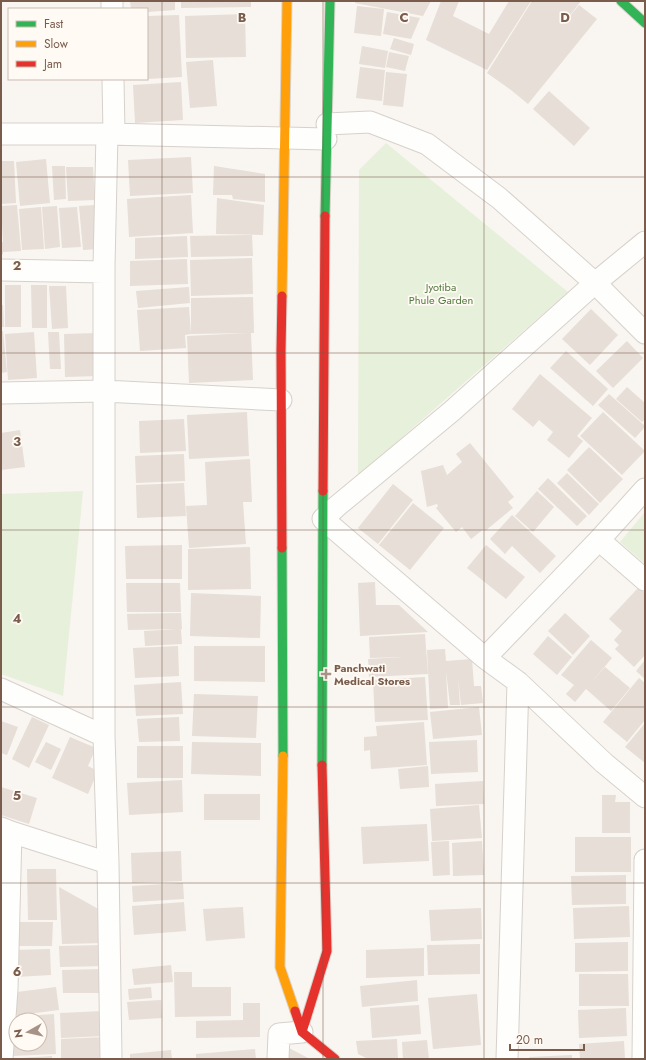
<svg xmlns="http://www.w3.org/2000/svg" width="646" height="1060" viewBox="0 0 646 1060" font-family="Jost,sans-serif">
  <rect width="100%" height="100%" fill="#f9f5f0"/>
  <path fill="#e7f0db" d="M386,143L568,292L358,476L359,170Z
    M83,491L63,696L1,674V494Z
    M645,512V564L620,542Z"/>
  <path fill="#e6ded7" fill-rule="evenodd" d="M130,1H175V10L147,12V9H131Z
    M181,1H251V7L181,8Z
    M355,1H431L423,16L355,3Z
    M441,1H459L453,16L489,34L509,1H531L487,70L426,40Z
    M532,1H581L561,27L579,5L597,19L528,104L511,90L487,73Z
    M357,6L384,9L381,36L354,33Z
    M387,12L420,18L411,39L383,34Z
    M245,14L246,57L186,58L185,16Z
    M179,15L182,77L147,79V16Z
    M394,38L414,44L411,55L390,49Z
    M362,46L388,51L385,68L359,64Z
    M389,52L409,56L405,71L386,67Z
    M213,60L217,106L190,108L186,62Z
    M360,67L385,70L382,101L356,98Z
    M386,72L407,74L403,107L383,105Z
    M181,82L183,120L135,123L133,85Z
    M549,91L590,128L574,146L533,109Z
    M191,157L193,193L130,196L128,160Z
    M46,159L50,203L20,206L16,162Z
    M1,161H14L16,203L1,204Z
    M52,166H65L66,199L54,200Z
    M214,166L265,174V202L233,199L232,195H213Z
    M66,167H93L95,200L68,201Z
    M191,195L193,233L129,237L127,199Z
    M217,198L264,205L263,235L216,234Z
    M17,205L21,251L3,252V254L1,255V242H3L1,206Z
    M97,205L101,249L83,250L79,206Z
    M57,206L60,247L45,249L42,207Z
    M41,207L44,249L22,250L19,209Z
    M77,207L81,247L62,248L59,208Z
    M252,235L253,256L191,257L190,236Z
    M187,236L188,257L135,259V238Z
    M252,258L253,294L191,296L190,260Z
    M187,259L188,284L130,286V261Z
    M5,285H21V327H5Z
    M31,285H47V328H32Z
    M49,286H66L68,328L52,329Z
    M189,287L190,303L138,308L136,291Z
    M253,297L254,333H251L253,380L189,383L187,336L249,333L191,334V298Z
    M1,305H3L4,327H1Z
    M189,307L191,334L185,335L186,348L140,351L137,310Z
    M591,309L618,335L590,365L562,339Z
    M1,331H3L7,372L1,373Z
    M34,332L37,378L8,380L5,334Z
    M48,332H59L61,369H50Z
    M98,333L99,376L65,377L64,334Z
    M627,341L643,358L613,388L596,371Z
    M566,351L608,389L593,406L550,368Z
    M540,374L592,418L577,436L583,441L569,458L547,440L553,432L539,420L533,427L512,409Z
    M627,387L645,403V419L642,422L616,399Z
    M609,394L645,426V427L635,438L598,405Z
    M247,412L249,456L189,459L187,415Z
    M603,412L645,451L622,475L580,436Z
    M184,419L186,451L140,453L139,421Z
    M20,430L25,467L1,470V433Z
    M470,443L514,497L508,502L513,508L485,531L484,529L471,539L462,527L456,532L436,508L438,506L437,504L427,507L421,471L443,465L447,475L462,462L456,454Z
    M589,447L623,479L600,503L567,470Z
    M184,454L185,481L136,483L135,456Z
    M250,459L252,502H243L246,544L189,548L186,506L207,505L205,462Z
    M567,473L599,504L589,515L557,483Z
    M548,478L587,516L577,526L538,489Z
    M184,483L186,516L137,518L136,485Z
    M393,484L413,500L378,544L358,528Z
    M537,491L554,507L533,532L515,516Z
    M413,503L444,528L410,570L379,545Z
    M512,515L556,556L540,573L512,546L505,554L490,539Z
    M182,545V579H126L125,546Z
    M486,545L525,577L506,599L467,568Z
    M250,547L251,589L188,590V549Z
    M375,582L376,605H399L428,632L360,636L358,583Z
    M126,583H180L181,612H127Z
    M639,587L645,593V655L634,667L615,649L619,645L614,640L622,631L609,619Z
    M191,593L261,596L260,638L190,636Z
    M181,613L182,629L128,630L127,614Z
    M565,613L590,636L573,655L548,631Z
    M181,629L182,644L145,646L144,631Z
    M425,634L428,674L369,677L368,659L404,657L370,658L369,637Z
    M548,636L572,657L557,675L533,654Z
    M591,640L612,658L590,684L605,667L630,688L611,711L586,689L575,702L566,694L574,685L561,675Z
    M178,646L179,676L135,678L133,648Z
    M194,646H265V682L194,681Z
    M445,649L446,661L472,659L474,686H481L483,703L461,705L458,677L460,705H450L446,671L448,708L430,709L427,650Z
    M645,660V679L636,671Z
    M425,677L428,720L375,722L373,680Z
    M639,678L645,683V720L627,742L603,722Z
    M181,682L183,714L136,716L134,685Z
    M194,694L258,696L256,738L192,736Z
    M479,707L482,735L433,739L430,712Z
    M32,717L49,725L29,768L12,759Z
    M179,717L180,741L139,742L137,719Z
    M1,721L18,727L7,755L1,753Z
    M424,722L427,765L371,769L370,750L364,751V737L377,736L376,726Z
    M645,723V763L625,747Z
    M70,737L96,748L88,766L98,771L88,794L52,778Z
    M477,740L478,772L431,774L429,742Z
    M46,742L61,749L51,770L35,762Z
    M192,742L261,743V776L191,774Z
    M137,746H183V778H137Z
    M428,766L429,787L400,789L398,769Z
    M182,780L183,812L129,815L127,783Z
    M483,781L484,804L436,806L435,784Z
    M1,787L37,798L29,824L1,815Z
    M204,794H260V820H204Z
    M602,795H616L615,802H630V833H602Z
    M479,805L482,838L432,841L430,809Z
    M427,824L429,861L363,864L361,827Z
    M575,837H631V872H575Z
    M449,841L450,875L433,876L431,842Z
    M482,841L484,875L453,876L452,843Z
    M181,851L182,881L132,883L131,853Z
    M27,869H56L57,920H28Z
    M626,875V904L572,905L571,876Z
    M183,883L184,899L133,902L132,886Z
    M59,887L102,911L104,943L62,944Z
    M184,902L186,931L134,935L132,906Z
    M629,906L630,937L574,939L573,908Z
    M243,907L245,938L206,941L203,909Z
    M481,908L482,939L431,941L429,910Z
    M15,922H53L52,946H15Z
    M628,942V971L575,972V943Z
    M480,944V974L428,975L427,945Z
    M104,945L105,966L60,967L59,946Z
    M424,948V976L366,978V950Z
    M50,949L51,975L16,977L15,950Z
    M171,965L173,982L134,985L132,969Z
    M104,969L105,993H63L62,970Z
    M174,972H192V987H231V1016L175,1017Z
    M579,974H628L629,1006H579Z
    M417,980L418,1001L362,1007L360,986Z
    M56,987L59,1010L12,1016L9,993Z
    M151,987L152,998L129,1000L128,989Z
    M477,994L481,1045L433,1049L428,998Z
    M161,1000L162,1018L129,1020L127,1002Z
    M243,1003H260V1037L196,1038V1021L243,1020Z
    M419,1005L421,1034L372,1038L370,1008Z
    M626,1008L627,1036L579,1038L578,1010Z
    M103,1011L104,1036L61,1038L60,1013Z
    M54,1014L56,1054L12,1056L10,1017ZM16,1020H40V1044H16Z
    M106,1037L107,1059H61V1039Z
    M397,1039L398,1059H368L358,1054L356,1041Z
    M427,1040L429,1059H403L402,1042Z
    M624,1041L625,1059H580L579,1044Z
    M289,1048L310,1059H284Z
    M255,1049L256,1059H196V1054Z
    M171,1050L172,1059H130V1054Z
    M572,1055V1059H530L529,1057Z
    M52,1056V1059H21V1058Z"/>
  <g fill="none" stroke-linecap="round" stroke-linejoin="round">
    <g stroke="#d7d1cb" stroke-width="23">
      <path id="street" d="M112,1V9
        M113,79L114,134
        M327,124L370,122L427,144L499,198L595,283L645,333
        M1,134H107L326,139
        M107,134L104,266V736L108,863L111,1059
        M645,242L595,283L452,411L336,507L323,519L485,658L518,682L604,763L645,797
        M1,270L104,272
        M1,393L104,391L281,400
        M599,540L645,580
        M485,658L599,540L645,489
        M1,689L104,736
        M1,828L11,832L108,863
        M2,1059L7,989L11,832
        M278,1059L279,1034L302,1032
        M507,1059L518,682
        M643,1059L645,860"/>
    </g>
    <g stroke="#d9d2cb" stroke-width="11">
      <path id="fast" d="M621,1L645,23
        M325,216L330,1
        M282,548L283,756
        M322,765L323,491"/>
    </g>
    <g stroke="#d9d2cb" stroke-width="11">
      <path id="slow" d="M282,296L287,1
        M283,756L280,967L295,1011"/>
    </g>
    <g stroke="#d9d2cb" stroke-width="11">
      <path id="jam" d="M282,296L281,351L282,548
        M323,491L325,216
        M295,1011L302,1032L335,1059
        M302,1032L327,951L322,765"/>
    </g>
    <use href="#street" stroke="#fefefd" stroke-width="21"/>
    <use href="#fast" stroke="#30b455" stroke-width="9"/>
    <use href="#slow" stroke="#ff9f0a" stroke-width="9"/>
    <use href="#jam" stroke="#e5322d" stroke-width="9"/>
  </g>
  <path fill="none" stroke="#7a5c4d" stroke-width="1" stroke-opacity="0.55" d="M162,1V1059M323,1V1059M484,1V1059M1,177H645M1,353H645M1,530H645M1,707H645M1,883H645"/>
  <path fill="#a69286" stroke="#fffaf3" stroke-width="1.5" d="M324 668h4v4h4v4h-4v4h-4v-4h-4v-4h4z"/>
  <g text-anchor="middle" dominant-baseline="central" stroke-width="3.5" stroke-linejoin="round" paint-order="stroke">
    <g font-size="11" fill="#537a41" stroke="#fffaf3">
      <text x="441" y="287">Jyotiba<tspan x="441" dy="13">Phule Garden</tspan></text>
    </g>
    <g font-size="11" font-weight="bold" fill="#7a5c4d" stroke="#fffaf3" text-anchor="start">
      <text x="334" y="668">Panchwati<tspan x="334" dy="13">Medical Stores</tspan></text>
    </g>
  </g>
  <g font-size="13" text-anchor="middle" font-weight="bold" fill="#7a5c4d" stroke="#fffaf3" stroke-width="3.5" stroke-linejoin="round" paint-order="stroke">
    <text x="242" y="22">B</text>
    <text x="404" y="22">C</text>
    <text x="565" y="22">D</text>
    <text x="17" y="270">2</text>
    <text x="17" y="446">3</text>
    <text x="17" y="623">4</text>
    <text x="17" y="800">5</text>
    <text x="17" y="976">6</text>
  </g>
  <rect width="646" height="1060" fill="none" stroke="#7a5c4d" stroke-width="4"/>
  <rect x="8" y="8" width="140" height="72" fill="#fffaf3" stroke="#cabbb1"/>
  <rect x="16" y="21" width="20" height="6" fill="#30b455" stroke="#cabbb1"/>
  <text x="44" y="28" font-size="12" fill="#7a5c4d">Fast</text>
  <rect x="16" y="41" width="20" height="6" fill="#ff9f0a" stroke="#cabbb1"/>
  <text x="44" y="48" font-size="12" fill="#7a5c4d">Slow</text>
  <rect x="16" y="61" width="20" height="6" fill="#e5322d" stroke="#cabbb1"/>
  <text x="44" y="68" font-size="12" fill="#7a5c4d">Jam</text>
  <g transform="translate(28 1032) rotate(262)"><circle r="19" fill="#fffaf3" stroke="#cabbb1"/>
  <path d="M0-3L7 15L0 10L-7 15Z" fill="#a69286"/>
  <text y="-6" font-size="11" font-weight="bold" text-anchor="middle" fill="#7a5c4d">N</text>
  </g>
  <path d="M510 1044v6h74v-6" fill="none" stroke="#7a5c4d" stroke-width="2"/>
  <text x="516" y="1044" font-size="12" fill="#7a5c4d" stroke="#fffaf3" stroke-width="3" paint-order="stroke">20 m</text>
</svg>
